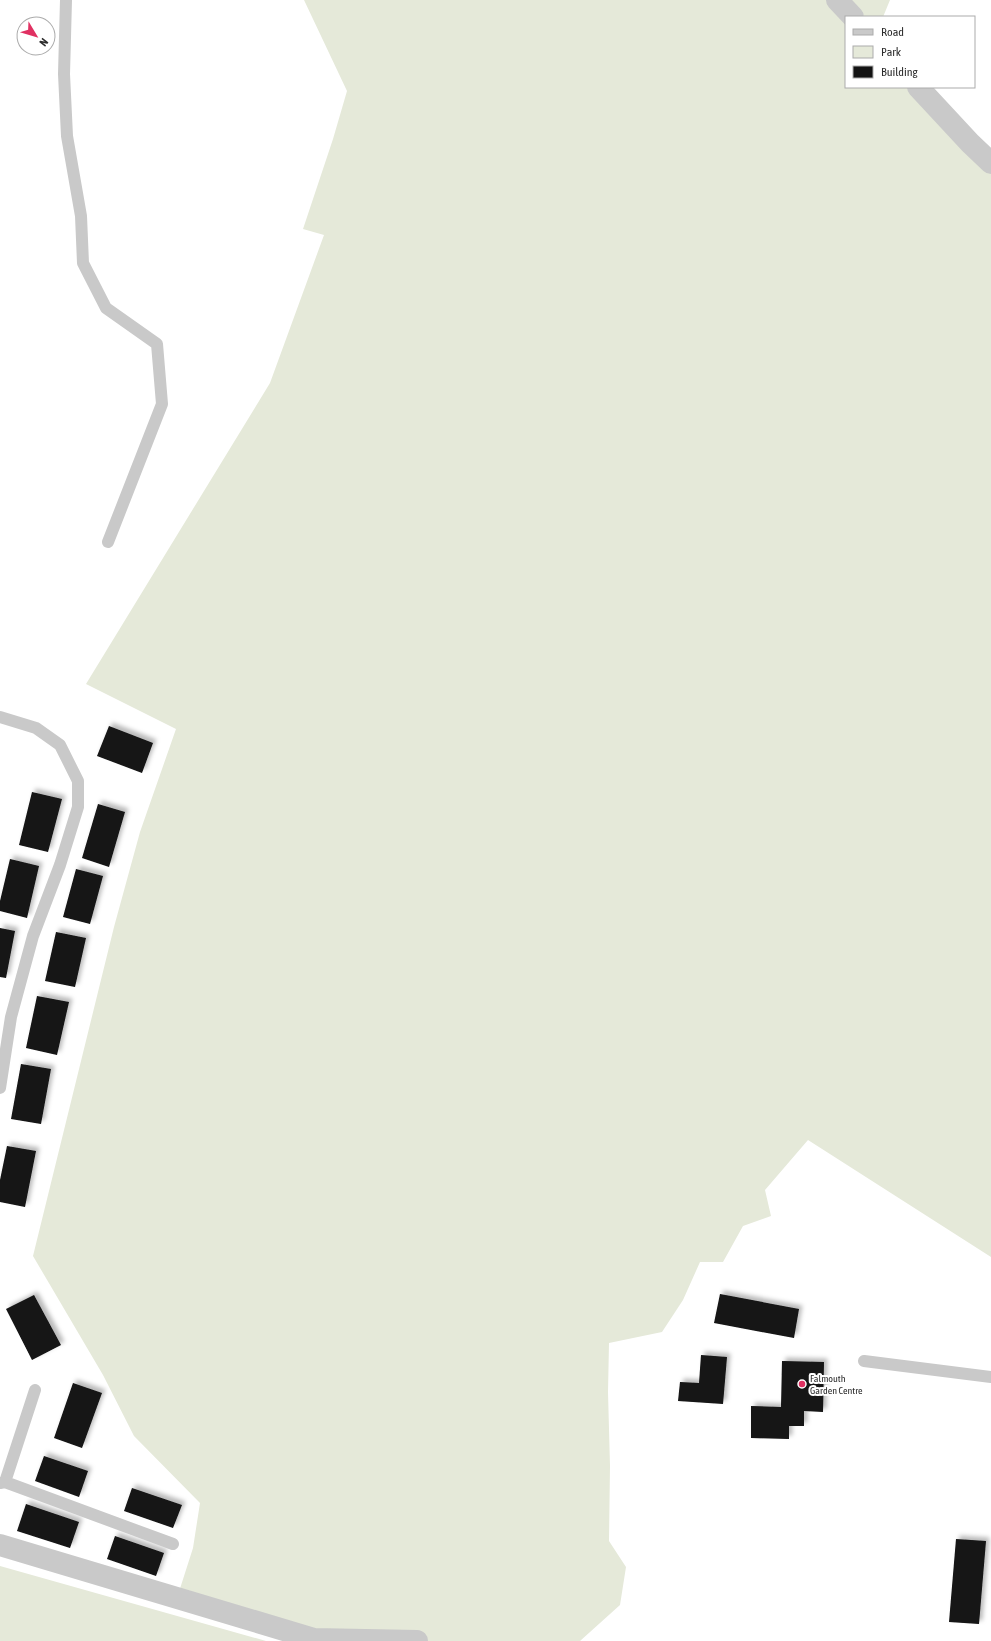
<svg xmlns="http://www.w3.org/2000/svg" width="991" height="1641" viewBox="0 0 991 1641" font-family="'Asap Condensed',sans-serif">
  <defs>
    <filter id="shadow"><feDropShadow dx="3.5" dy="-3.5" stdDeviation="2" flood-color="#0004"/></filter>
  </defs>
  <rect width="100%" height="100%" fill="#fff"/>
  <path fill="#e5e9d9" d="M304,0H837L846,17V87H918L991,163V1257L808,1140L765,1190L771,1216L743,1226L723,1262H700L683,1300L662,1332L609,1343L608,1392L610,1466L609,1541L626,1567L620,1605L580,1641H417L314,1639L177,1598L193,1548L200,1503L134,1436L103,1375L33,1256L114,927L140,832L176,729L86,684L270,383L324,235L303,229L333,139L347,91Z
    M850,0H890L883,17H865Z
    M0,1566L266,1641H0Z"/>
  <path fill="#131313" filter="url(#shadow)" d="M109,726L153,743L142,773L97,756Z
    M32,792L62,799L48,852L19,845Z
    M98,804L125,812L109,867L82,858Z
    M10,859L39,866L27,918L0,911V901Z
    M76,869L103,876L90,924L63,917Z
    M0,928L15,931L6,978L0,977Z
    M56,932L86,938L75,987L45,981Z
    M37,996L69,1002L57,1055L26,1048Z
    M21,1064L51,1069L41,1124L11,1119Z
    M7,1146L36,1151L25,1207L0,1202V1180Z
    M720,1294L799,1309L794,1338L714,1323Z
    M34,1295L61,1345L32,1360L6,1309Z
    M701,1355L727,1357L723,1404L678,1401L680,1382L699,1383Z
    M782,1361L824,1362L823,1412L804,1411V1426H789V1439L751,1438V1406L781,1407Z
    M73,1383L102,1393L82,1448L54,1438Z
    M44,1456L88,1471L79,1497L35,1481Z
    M132,1488L182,1505L173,1528L124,1511Z
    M26,1504L79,1522L70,1548L17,1531Z
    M115,1536L164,1553L156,1576L107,1559Z
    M956,1539L986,1541L979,1624L949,1622Z"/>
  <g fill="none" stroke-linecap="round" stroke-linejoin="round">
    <path stroke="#c9c9c9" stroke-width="12" d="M66,0L64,74L67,136L81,216L83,263L106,308L157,344L162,404L108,542
      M0,717L36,728L60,745L78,781V807L60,865L33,936L11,1017L0,1088
      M864,1361L991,1377
      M5,1482L35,1390
      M0,1483L5,1482L173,1544"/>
    <path stroke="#c9c9c9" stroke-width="22" d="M0,1545L314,1639L417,1641"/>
    <path stroke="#c9c9c9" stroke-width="22" d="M837,0L853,17
      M918,87L970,143L991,163"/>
  </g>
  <circle fill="#e03162" stroke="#fff" stroke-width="1.5" cx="802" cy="1384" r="4"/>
  <g text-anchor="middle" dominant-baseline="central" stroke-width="4" stroke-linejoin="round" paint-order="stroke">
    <g font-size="10" fill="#2c2c2c" stroke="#fff" text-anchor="start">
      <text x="810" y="1378">Falmouth<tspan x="810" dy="12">Garden Centre</tspan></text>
    </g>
  </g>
  <rect x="845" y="16" width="130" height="72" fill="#ffffff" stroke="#ababab"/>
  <rect x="853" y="29" width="20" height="6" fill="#c9c9c9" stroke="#ababab"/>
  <text x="881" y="36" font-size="12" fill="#2c2c2c">Road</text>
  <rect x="853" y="46" width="20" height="12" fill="#e5e9d9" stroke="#ababab"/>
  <text x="881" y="56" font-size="12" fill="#2c2c2c">Park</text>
  <rect x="853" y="66" width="20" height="12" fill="#131313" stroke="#ababab"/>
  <text x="881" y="76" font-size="12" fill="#2c2c2c">Building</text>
  <g transform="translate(36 36) rotate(128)"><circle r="19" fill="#ffffff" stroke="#ababab"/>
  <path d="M0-3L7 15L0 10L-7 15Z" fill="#e03162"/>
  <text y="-6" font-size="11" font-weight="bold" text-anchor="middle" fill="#2c2c2c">N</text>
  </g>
</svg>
